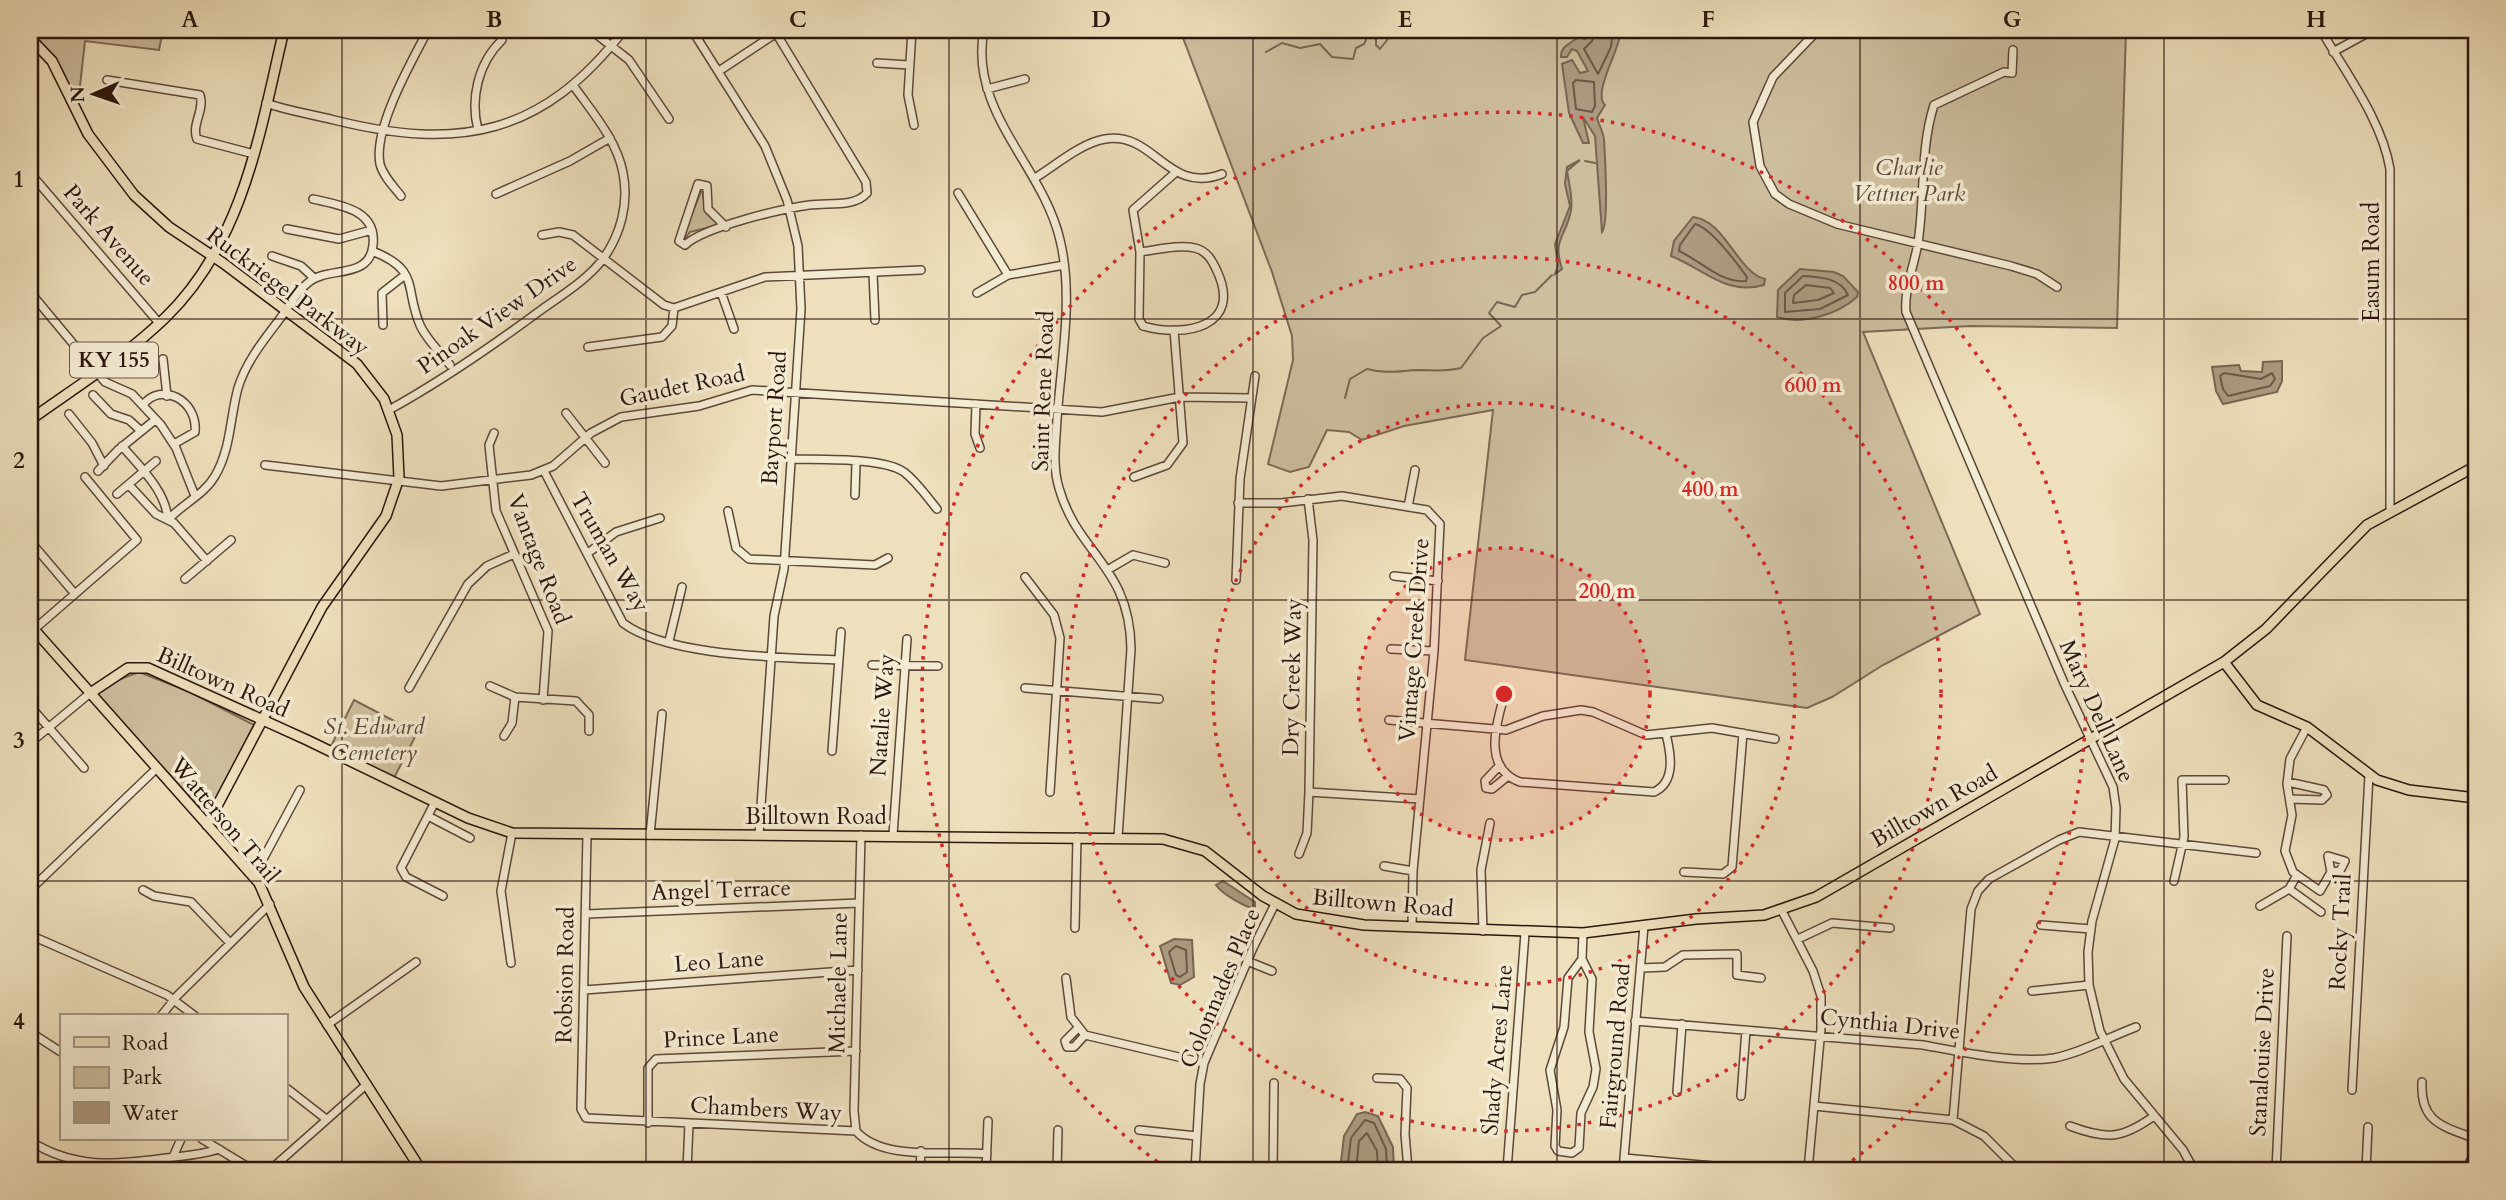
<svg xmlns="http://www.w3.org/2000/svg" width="2506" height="1200" viewBox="0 0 2506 1200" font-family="Cardo,serif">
  <rect width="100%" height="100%" fill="#eee0bc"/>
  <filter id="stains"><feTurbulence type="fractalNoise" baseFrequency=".00286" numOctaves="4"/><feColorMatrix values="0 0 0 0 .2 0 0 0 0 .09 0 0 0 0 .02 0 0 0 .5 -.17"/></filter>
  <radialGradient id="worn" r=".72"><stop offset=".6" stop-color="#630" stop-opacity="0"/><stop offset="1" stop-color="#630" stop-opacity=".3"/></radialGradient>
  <path fill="#cdbe9e" stroke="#7c6a56" stroke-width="2" d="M30,30H163L159,50L85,41L78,104L60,66Z
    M1180,30H2126L2117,328L1970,326L1863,332L1980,614L1883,665L1832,697L1807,708L1465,660L1493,410L1404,426L1362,440L1349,432L1327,430L1309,467L1290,472L1268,464L1293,360L1292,336L1272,272Z
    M702,189L706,213L719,225L690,232L684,240L682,238Z
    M139,672L190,692L254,725L209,813L201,809L96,695L118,680Z
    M354,700L417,733L394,778L331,746Z"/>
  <path fill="#ac9b81" stroke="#786653" stroke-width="2" d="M1589,30H1621C1620,50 1592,93 1605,105L1597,118C1599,125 1603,132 1604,139C1605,154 1609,224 1602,232L1595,136L1583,117L1589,143H1583L1569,113L1562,64L1572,60L1580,73L1588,71L1577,51L1572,49L1567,57H1561C1560,46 1571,44 1578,37L1585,39Z
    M1580,160L1567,171C1569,181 1573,201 1571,210C1566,238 1552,238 1562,269L1555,274L1558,266L1555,244L1570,206L1565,184L1567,167Z
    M1693,217C1725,220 1738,273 1765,279L1764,285C1726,296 1704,269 1671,256L1674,241Z
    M1800,269L1834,272L1843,276L1858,292L1857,297C1837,315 1802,325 1777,317L1778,290Z
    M2282,361V381L2277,392L2223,404L2216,391L2212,367L2239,365L2241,371L2262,372L2263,362Z
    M1223,881L1255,902V909C1245,907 1222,894 1216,885Z
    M1174,939L1192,940L1194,977L1180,985L1171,983L1160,946Z
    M1365,1112L1378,1116L1393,1147L1394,1170H1340L1344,1136L1357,1114Z"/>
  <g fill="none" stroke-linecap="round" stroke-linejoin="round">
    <path stroke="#6c5848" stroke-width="2" d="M1595,30L1592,41L1584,49L1598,74L1611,47L1613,30
      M1576,80L1594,82L1595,106L1592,112L1576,109L1573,83Z
      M1695,224C1710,227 1737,263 1747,277L1746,281C1722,284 1701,261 1679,251L1680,245Z
      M1803,276C1820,277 1841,278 1848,295L1820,309L1785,312V293Z
      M1806,285L1830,288L1834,293L1818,300L1793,303L1794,295Z
      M2224,373L2261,379L2272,373L2275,379L2270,386L2228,396L2223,389L2220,376Z
      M1176,946L1186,950L1187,972L1180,977L1176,975L1169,952Z
      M1347,1170L1351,1138L1365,1120L1374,1123L1386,1149L1387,1170
      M1356,1170L1359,1141L1367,1133L1377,1151L1378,1170"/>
    <path stroke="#786653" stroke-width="2" d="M1402,30L1407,35L1418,30
      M1433,30H1439
      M1266,52L1282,43L1300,48L1320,44L1332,57L1353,59L1356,48L1364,44L1369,33L1376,32V45L1380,49L1395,30
      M1585,161L1595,163
      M1345,398L1350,379L1367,369C1387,374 1397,371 1417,370C1433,370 1445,372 1461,368L1483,338L1501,326L1489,313L1497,302L1515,307L1522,295L1535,292L1552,275"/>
    <g stroke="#5c483a" stroke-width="10">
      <path id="minor" d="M591,30L629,60L669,119
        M692,30L765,146L787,200L798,246L801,309L784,569L774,616L759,835
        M912,30L908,95L914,125
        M984,30C968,111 1043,166 1060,240C1074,297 1061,361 1057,419C1056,442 1052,465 1059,488C1078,555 1130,566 1131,649L1118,837
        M1818,30L1773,77L1753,122L1760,166L1775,194L1789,204L1837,224L2011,266L2037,274L2057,287
        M2321,30C2345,72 2382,120 2390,169V511
        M2013,50L2012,73L2004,72L1934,105C1920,149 1925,197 1918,243C1914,266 1904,289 1906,312L2064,683L2113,787L2116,808L2115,839L2092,921L2088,952L2089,985L2100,1031L2124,1079L2183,1150L2194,1170
        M2333,52L2373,30
        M877,63L909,65
        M719,71L781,30
        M107,80L200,95C205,110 191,125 197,139L254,154
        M987,89L1025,79
        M266,103C288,111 311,114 334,120C459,151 542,136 624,30
        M478,130C470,99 478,63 502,40
        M30,173L159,323
        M1035,178C1056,165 1081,143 1105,139C1155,131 1167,195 1222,174
        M958,193L1008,275
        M496,194L570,161L610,138
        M401,196C394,187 383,176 380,164C373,128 412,61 428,30
        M726,227L708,209L707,186L698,184L679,241L685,245C704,227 781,209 809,205C827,202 854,208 867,193L866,182L776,33
        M287,229L339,239L372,230
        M542,235L559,232L573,235L664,305L674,308L765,277L921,270
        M372,251C421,270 404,288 420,325C426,339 440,352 450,365
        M1140,252C1157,250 1178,244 1195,248C1207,251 1212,260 1217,271C1243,327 1185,338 1143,326
        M272,256L301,266L314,278
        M873,273L875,320
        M30,292L105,382L132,394L161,425L176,448L195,496
        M721,292L734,329
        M977,293L1008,275L1064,265
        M383,325L382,293L405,275
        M1143,326L1139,319L1140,252L1133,210L1175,173
        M588,347L662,337L672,326L674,308
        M163,359L167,396
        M93,395L111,414L129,420L141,431
        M976,404L975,434L980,448
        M143,405C161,381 198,400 195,432L174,444
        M389,410C443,380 491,347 541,310C562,295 587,280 603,259C621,234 629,203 623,173C617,140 592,112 573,85
        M566,413L605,463
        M69,414L92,443L104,466
        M494,433L489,445L496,511L548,631L543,700
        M122,446C140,467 166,491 168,520
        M791,459C819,460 883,457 904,472C917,482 927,497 937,509
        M265,465L441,486L531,475L553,466L591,433L621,417L699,406L752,390L1102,412L1180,397L1251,398
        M98,471L118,450L155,420
        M544,471L623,623C668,657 781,657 838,660
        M1134,477L1167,465L1183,443L1174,330
        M129,485L156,514L174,523L207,561
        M117,494L156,461
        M855,495L856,463
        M1238,503H1281L1342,496L1427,510L1440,524L1434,651L1413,871L1412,927
        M1408,507L1415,470
        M728,511L736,548L749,559L875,565L888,558
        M168,520C182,504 204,495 215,476C231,449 230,417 238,388C246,362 263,341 279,320C288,308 297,291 309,282C328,266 370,280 373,245C377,209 339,205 313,199
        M30,541L75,594
        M588,553L616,532L660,518
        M1109,569L1133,555L1165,563
        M1394,576L1438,581
        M1025,577L1054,615L1060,638L1050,792
        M185,579L231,540
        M1236,580L1240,479L1255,376
        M30,633L137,540L85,477
        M669,641L682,587
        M1391,649L1434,651
        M872,665L938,666
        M490,686L515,697L576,701L589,715V731
        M409,688L468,584L487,566L514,554
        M1025,688L1159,699
        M1503,700C1495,728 1484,769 1520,782L1654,792C1676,782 1671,754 1666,734
        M30,706L84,768
        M1389,720L1506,730L1543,716L1581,710L1593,712L1646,735L1712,728L1775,739
        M2307,727L2290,759L2287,784L2292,815L2285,851L2293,872L2320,891L2331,872L2328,856L2345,861L2340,871L2331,872
        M504,736L512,723L515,697
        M30,743L89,694
        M832,751L841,632
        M1500,765L1485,781L1486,788L1492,789L1508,776
        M2288,782L2324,790L2327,795L2322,800L2290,799
        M1309,792L1420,799
        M435,802L401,868L406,877L443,896
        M428,816L470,838
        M587,835L581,1109L586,1118L856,1131C883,1162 949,1150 987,1154
        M650,835L662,714
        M893,835L907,639
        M1299,854L1307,833L1309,792L1313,540L1308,499
        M1384,866L1413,871
        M1684,872L1723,874L1732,867L1743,733
        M254,876L300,790
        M2174,881L2184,837L2182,780H2225
        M2289,889L2321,912
        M30,890L157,768
        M143,890L154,896L191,902L230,943
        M2260,906L2289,889L2297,875
        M1782,911L1813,971L1821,996V1029L1808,1170
        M586,914L859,903
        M2041,925L2091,929
        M1075,928L1077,837
        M1483,931L1481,870L1490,823
        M30,935L167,995L195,1016
        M1798,939L1832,923L1890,928
        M1582,959L1592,979L1589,1032L1596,1069L1593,1087L1581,1113L1579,1148L1572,1153L1558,1151L1555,1146L1557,1110L1550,1070L1564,1027L1568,978L1582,959L1583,933
        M1247,961L1272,971
        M511,963L501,891L512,833
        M1642,968L1665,967L1683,955L1737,954V975L1761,978
        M1066,978L1071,1017L1085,1035L1204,1063
        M584,990L858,970
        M2032,991L2089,985
        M161,1016L177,996L270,904
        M1635,1021L1923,1045C1961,1052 2016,1064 2054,1058C2081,1053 2109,1037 2136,1027
        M327,1025L416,962
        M1077,1029L1065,1041L1067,1047H1074L1085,1035
        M30,1032L61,1052
        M1377,1078L1400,1079L1407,1088L1405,1134L1408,1170
        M2422,1082C2420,1123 2443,1126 2476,1139
        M285,1087L326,1119
        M2352,1090L2369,775
        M1677,1092L1682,1024
        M1741,1096L1746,1030
        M1814,1106L1953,1120L1984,1136L2018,1170
        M1953,1120L1971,909L1978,891L1989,879L2059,840L2079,832L2256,853
        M648,1123V1068L656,1059L856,1051
        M2070,1126C2107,1140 2122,1139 2154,1116
        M1139,1130L1197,1136
        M856,1131L854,1111L861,835
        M202,1139L253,1170
        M30,1141C74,1169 115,1165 166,1158C184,1156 201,1155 219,1149
        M173,1157L181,1139
        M1624,1158L1758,1170
        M270,1170L367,1084
        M687,1170L689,1124
        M920,1170L921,1151
        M986,1170L988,1121
        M1057,1170L1058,1130
        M1195,1170L1200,1084L1204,1063L1253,948L1275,904
        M1273,1170L1274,1083
        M1507,1170L1525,933
        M1623,1170L1644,926
        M2276,1170L2287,936
        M2366,1170L2368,1127
        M2466,1170L2476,1149"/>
    </g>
    <g stroke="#2b160e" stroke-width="12">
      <path id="major" d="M30,38L52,61L88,134L134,195L169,227L223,263L357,364L384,399L397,435L399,478L386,516L322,607L207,825
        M30,420C76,387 126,356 166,317C244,241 260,131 284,30
        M30,625L259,883L304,987L421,1170
        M2224,662L2257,705L2307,727L2377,780L2409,790L2476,798
        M89,694L128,668H148L307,740L468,818L512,833L1163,839L1205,851L1263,896L1296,914L1364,925L1583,933L1696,919L1764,915L1816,897L2224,662L2266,629L2367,525L2476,466"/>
    </g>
    <use href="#minor" stroke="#f4ebd3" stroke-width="7"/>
    <use href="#major" stroke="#eee0bc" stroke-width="9"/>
  </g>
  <path fill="none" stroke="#2b160e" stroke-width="2" stroke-opacity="0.55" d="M342,30V1170M646,30V1170M949,30V1170M1253,30V1170M1557,30V1170M1860,30V1170M2164,30V1170M30,319H2476M30,600H2476M30,881H2476"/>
  <circle cx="1504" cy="694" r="146" fill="#d62828" fill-opacity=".12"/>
  <g fill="none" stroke="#d62828" stroke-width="3.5" stroke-dasharray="3.5 7">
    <circle cx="1504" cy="694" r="146"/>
    <circle cx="1504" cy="694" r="291"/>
    <circle cx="1504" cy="694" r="437"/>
    <path d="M1166 1168A582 582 0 1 1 1842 1168"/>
  </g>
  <g text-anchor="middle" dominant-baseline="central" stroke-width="7" stroke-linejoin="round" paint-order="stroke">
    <rect fill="#f4ebd3" stroke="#675649" stroke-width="2" x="70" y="342.5" width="88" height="35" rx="5"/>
    <g font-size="21" font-weight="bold" fill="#2b160e">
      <text x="114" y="360">KY 155</text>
    </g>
    <g font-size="23" font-style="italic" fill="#5c4839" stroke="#f4ebd3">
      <text x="1909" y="167">Charlie<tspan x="1909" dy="26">Vettner Park</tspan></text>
      <text x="374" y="726">St. Edward<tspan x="374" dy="26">Cemetery</tspan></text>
    </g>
    <g font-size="23" fill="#2b160e" stroke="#f4ebd3">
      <text transform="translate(109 235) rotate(49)">Park Avenue</text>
      <text transform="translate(2371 262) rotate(-90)">Easum Road</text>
      <text transform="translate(288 291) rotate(37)">Ruckriegel Parkway</text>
      <text transform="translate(497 315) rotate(-35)">Pinoak View Drive</text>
      <text transform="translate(682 386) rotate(-12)">Gaudet Road</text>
      <text transform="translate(1043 391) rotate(-88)">Saint Rene Road</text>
      <text transform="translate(774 418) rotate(-86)">Bayport Road</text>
      <text transform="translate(610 552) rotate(60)">Truman Way</text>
      <text transform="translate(539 559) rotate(69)">Vantage Road</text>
      <text transform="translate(1414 640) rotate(-86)">Vintage Creek Drive</text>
      <text transform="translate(1292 677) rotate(-89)">Dry Creek Way</text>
      <text transform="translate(223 682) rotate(24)">Billtown Road</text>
      <text transform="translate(2097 711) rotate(66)">Mary Dell Lane</text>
      <text transform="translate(882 715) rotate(-86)">Natalie Way</text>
      <text transform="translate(1934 806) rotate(-30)">Billtown Road</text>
      <text x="816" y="816">Billtown Road</text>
      <text transform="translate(225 820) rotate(50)">Watterson Trail</text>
      <text transform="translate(721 890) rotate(-2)">Angel Terrace</text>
      <text transform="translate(1383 903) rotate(5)">Billtown Road</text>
      <text transform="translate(2340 932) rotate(-87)">Rocky Trail</text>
      <text transform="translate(719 961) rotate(-4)">Leo Lane</text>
      <text transform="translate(565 975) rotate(-89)">Robsion Road</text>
      <text transform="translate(838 983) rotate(-89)">Michaele Lane</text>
      <text transform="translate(1220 988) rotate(-67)">Colonnades Place</text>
      <text transform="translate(1890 1024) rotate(6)">Cynthia Drive</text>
      <text transform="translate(721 1037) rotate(-3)">Prince Lane</text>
      <text transform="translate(1615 1046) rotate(-85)">Fairground Road</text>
      <text transform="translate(1497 1050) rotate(-85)">Shady Acres Lane</text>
      <text transform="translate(2262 1052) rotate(-87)">Stanalouise Drive</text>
      <text transform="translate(766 1109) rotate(3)">Chambers Way</text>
    </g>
  </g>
  <circle cx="1504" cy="694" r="10" fill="#d62828" stroke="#f4ebd3" stroke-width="3.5"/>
  <g font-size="21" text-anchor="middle" font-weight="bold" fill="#d62828" stroke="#f4ebd3" stroke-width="7" stroke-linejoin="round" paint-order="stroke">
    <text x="1916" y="290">800 m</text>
    <text x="1813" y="392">600 m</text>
    <text x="1710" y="496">400 m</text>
    <text x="1607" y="598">200 m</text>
  </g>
  <rect width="2506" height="1200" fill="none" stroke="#eee0bc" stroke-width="77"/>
  <rect x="60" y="1014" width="228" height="126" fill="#f4ebd3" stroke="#a49684" stroke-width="2"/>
  <rect x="74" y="1037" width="35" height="10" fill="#eee0bc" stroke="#a49684" stroke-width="2"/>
  <text x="122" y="1050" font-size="21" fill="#2b160e">Road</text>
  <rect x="74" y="1067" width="35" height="21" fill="#cdbe9e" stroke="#a49684" stroke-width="2"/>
  <text x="122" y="1084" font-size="21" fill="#2b160e">Park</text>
  <rect x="74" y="1102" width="35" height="21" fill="#ac9b81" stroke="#a49684" stroke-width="2"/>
  <text x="122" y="1120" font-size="21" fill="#2b160e">Water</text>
  <g transform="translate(94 94) rotate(268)" stroke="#f4ebd3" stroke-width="5" paint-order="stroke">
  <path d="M0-5L12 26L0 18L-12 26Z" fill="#2b160e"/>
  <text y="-10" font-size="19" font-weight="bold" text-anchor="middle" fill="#2b160e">N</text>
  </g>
  <rect x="38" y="38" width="2430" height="1124" fill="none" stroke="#2b160e" stroke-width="2.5"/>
  <g font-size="23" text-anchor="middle" font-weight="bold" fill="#2b160e">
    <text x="190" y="27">A</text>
    <text x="494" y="27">B</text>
    <text x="798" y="27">C</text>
    <text x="1101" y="27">D</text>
    <text x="1405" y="27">E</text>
    <text x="1708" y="27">F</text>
    <text x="2012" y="27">G</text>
    <text x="2316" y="27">H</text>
    <text x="19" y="187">1</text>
    <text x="19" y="468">2</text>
    <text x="19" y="748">3</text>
    <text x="19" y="1029">4</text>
  </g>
  <rect width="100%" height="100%" filter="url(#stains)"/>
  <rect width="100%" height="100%" fill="url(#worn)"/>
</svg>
